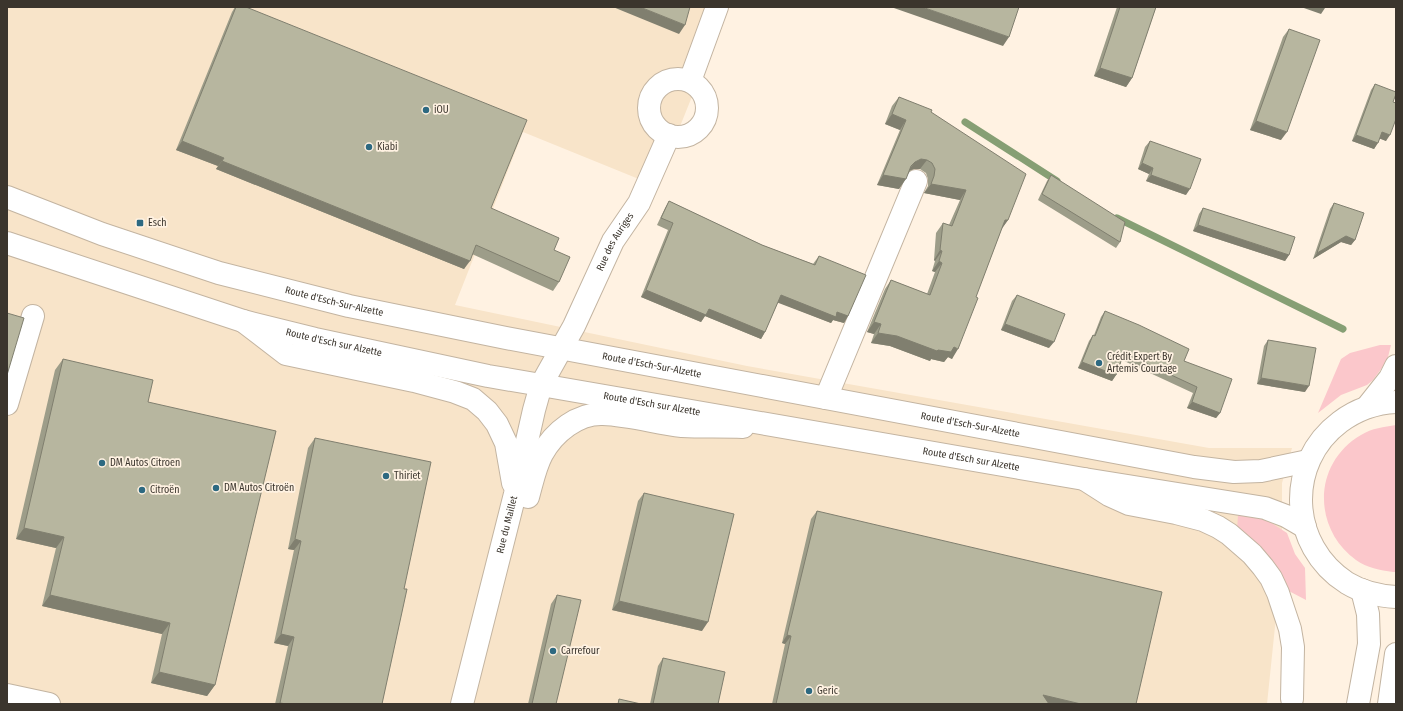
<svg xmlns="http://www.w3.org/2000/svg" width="1403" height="711" viewBox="0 0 1403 711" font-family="'Fira Sans Condensed',sans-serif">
  <rect width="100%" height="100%" fill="#fff2e2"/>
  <path fill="#f8e4c9" d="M7,7H728L656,186L523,132L455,305L747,366L1209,448H1292L1282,483V559L1267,704H7Z"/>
  <path fill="#fbc7cb" d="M1380,345H1391L1387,361L1373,380L1367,385L1341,395L1318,413L1341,359L1350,353Z
    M1396,425V572H1393C1380,570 1367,568 1356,560C1312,528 1313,463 1361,435C1372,428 1384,427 1396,425Z
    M1238,515L1267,520L1287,533L1295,554L1305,568L1306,600L1285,589L1237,531Z"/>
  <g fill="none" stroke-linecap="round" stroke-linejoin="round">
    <path stroke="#869f74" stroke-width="7" d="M965,122L1057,181
      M1117,218L1343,329"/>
    <g stroke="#c3b4a1" stroke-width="24">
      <g id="minor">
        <circle cx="678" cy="108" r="29"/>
        <path d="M690,81L717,7"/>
        <path d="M243,321L286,354L414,381L455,392L473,399L487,411L497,424L506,443L513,483"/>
        <path d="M826,398L916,181"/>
        <path d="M7,404L33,316"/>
        <path d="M1084,479L1109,495L1129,504L1176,513L1203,520L1218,527L1229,534L1252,554L1263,567L1271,578L1278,593L1290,629L1293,647L1292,699"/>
        <path d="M528,497C532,483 535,467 542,454C554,432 578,413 603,414C630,415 656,423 682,426C702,427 723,426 743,427"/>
        <path d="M7,695L49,704"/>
        <path id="s1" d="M462,704L515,494L534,410L541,385L574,326L613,241L639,203L669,135"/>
      </g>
    </g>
    <g stroke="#c3b4a1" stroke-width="24">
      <g id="major">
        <path id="s2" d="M7,197L102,234L219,273L349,306L506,338L1194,467L1234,472L1261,471L1308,461"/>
        <path id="s3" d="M7,243L243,321L315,339L488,376L541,385L1084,479L1265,508L1286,516L1305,527"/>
        <path d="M1396,402C1375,403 1356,410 1340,422C1285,463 1289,546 1347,583C1362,592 1379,596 1396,597"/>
        <path d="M1367,407L1390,378L1396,366"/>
        <path d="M1358,704L1369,644L1368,614L1362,590"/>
        <path d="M1389,704L1396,654"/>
      </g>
    </g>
    <use href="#minor" stroke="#fff" stroke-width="22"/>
    <use href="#major" stroke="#fff" stroke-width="22"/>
  </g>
  <path fill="#9d9d89" d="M235,7H246L491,208L554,250L559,282L553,291L472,254L464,269L216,169L218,166L176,150L232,12Z
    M1117,7H1156L1132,78L1126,87L1094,76Z
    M1289,29L1281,140L1250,130L1283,37Z
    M1375,84L1393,102L1386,141L1380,138L1374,149L1352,141L1371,90Z
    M899,97L931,112L1008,220L1002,228L952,359L948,357L944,362L931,359L930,361L890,346L871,343L874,334L867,332L885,289L891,280L927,294L935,272L932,271L935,261L934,260L936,233L943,223L949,225L960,200L924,193L928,186V179L926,173L920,169H914L910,171L899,189L877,185L900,130L885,124L892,106Z
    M1150,141L1186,195L1146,181L1149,174L1138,169L1145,147Z
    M1051,175L1120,242L1116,248L1038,200L1047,181Z
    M669,201L762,245L813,264L819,256L848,316L844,323L833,320L831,323L778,302L765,332L761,339L705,316L701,322L641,297L668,230L657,225L665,208Z
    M1334,203L1355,240L1351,245L1341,242L1313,259L1330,209Z
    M1203,208L1289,255L1285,261L1193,231L1199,214Z
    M1017,295L1049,348L1001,330L1012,301Z
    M1105,311L1184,361L1220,413L1216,418L1187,408L1193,393L1122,360L1116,375L1112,381L1078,368L1089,341L1093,335H1094L1101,317Z
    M1268,340L1305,392L1257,384L1264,346Z
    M63,359L148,402L215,685L207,696L151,683L162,634L42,606L56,548L16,539L55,370Z
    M315,438L404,589L382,704H275L288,646L274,643L294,550L288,549L308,448Z
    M644,493L702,631L612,610L638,501Z
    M817,511L1136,704H772L785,644L782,643L811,519Z
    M557,595L556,704H528L551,604Z
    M663,658L718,704H650L658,666Z"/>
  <path fill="#807f6f" d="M613,7H640L685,25L679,34Z
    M891,7H922L1009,37L1003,46Z
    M1301,7H1322L1325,8L1321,14Z
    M1100,68L1132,78L1126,87L1094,76Z
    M892,114L906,120L900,130L885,124Z
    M1256,121L1287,132L1281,140L1250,130Z
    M1382,132L1390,135L1386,141L1378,138Z
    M1356,135L1378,143L1374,149L1352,141Z
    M182,141L224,158L218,166L176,150Z
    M921,159L927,160L920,169H914L908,171L915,162Z
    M222,161L470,261L464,269L216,169Z
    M1142,163L1153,168L1149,174L1138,169Z
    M883,175L906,179L899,189L877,185Z
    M1151,175L1190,189L1186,195L1146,181Z
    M931,184L966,190L960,200L924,193Z
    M1005,220H1008L1001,230Z
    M1198,225L1289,255L1285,261L1193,231Z
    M1346,236L1355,240L1351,245L1341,242L1313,259L1317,253Z
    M940,250L942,251L935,261L934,260Z
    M939,261L942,263L935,272L932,271Z
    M646,290L709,309L765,332L761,339L705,316L701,322L641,297Z
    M781,295L837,312L848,316L844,323L833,320L831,323L776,302Z
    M874,322L881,324L874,334L867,332Z
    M1005,324L1054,342L1049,348L1001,330Z
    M878,333L897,336L938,350L954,347L958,349L952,359L948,357L944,362L931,359L930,361L890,346L871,343Z
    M1082,362L1116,375L1112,381L1078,368Z
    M1261,378L1309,386L1305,392L1257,384Z
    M1192,402L1220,413L1216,418L1187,408Z
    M24,528L64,537L56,548L16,539Z
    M295,539L301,541L294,550L288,549Z
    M50,595L170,623L162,634L42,606Z
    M619,601L708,622L702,631L612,610Z
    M281,634L294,637L288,646L274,643Z
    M787,635L791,636L785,644L782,643Z
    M159,672L215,685L207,696L151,683Z
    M1043,695L1081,704H1041Z"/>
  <path fill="#b7b69f" stroke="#807f6f" d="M236,7H246L527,120L491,208L559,238L554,250L570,257L559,282L476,245L470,261L222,161L224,158L182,141Z
    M640,7H690L685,25Z
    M922,7H1019L1009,37Z
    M1120,7H1156L1132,78L1100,68Z
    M1289,29L1320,40L1287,132L1256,121Z
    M1375,84L1396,92V94L1393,102L1396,103V119L1390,135L1382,132L1378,143L1356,135Z
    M899,97L932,110L931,112L1026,174L1008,220H1005L976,297L978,298L958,349L954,347L951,352L938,350L937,351L897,336L878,333L881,324L874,322L891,280L930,295L942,263L939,261L942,251L940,250L943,223L952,226L966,190L931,184L934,176L935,169L932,163L927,160L921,159L915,162L911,166L906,179L883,175L906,120L892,114Z
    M1150,141L1201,159L1190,189L1151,175L1153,168L1142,163Z
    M1051,175L1125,222L1120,242L1042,194Z
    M669,201L762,245L815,265L819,256L866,275L848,316L837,312L836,317L781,295L765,332L709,309L706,315L646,290L673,223L661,218Z
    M1334,203L1364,213L1355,240L1346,236L1317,253Z
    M1203,208L1295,237L1289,255L1198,225Z
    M1017,295L1065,314L1054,342L1005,324Z
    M1105,311L1139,325L1189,349L1184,361L1232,379L1220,413L1192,402L1197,387L1124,353L1116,375L1082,362L1093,335L1095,336Z
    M7,313L24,318L7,375Z
    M1268,340L1316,348L1309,386L1261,378Z
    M63,359L153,380L148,402L276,431L215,685L159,672L170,623L50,595L64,537L24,528Z
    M315,438L431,462L404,589H407L382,704H287L280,703L294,637L281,634L301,541L295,539Z
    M644,493L734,514L708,622L619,601Z
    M817,511L1162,592L1136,704H1081L1043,695L1049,704H776L791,636L787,635Z
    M557,595L581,600L556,704H532Z
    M663,658L725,672L718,704H653Z
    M619,699L641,704H618Z"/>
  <g fill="#2d6981" stroke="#fff2e2" stroke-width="1.5">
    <circle cx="426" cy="110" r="4"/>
    <circle cx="369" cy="147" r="4"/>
    <rect x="136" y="219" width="8" height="8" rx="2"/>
    <circle cx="1099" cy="363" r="4"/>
    <circle cx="102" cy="463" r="4"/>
    <circle cx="386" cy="476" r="4"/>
    <circle cx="216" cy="488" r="4"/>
    <circle cx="142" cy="490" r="4"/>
    <circle cx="553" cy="651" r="4"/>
    <circle cx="809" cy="691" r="4"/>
  </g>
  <g text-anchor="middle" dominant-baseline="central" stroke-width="3.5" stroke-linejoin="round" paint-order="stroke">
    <g font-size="10" fill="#3b352d" stroke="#fff2e2" text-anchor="start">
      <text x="434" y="110">iOU</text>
      <text x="377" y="147">Kiabi</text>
      <text x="148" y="223">Esch</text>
      <text x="1107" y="357">Crédit Expert By<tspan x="1107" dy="12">Artemis Courtage</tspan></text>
      <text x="110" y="463">DM Autos Citroen</text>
      <text x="394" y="476">Thiriet</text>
      <text x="224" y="488">DM Autos Citroën</text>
      <text x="150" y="490">Citroën</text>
      <text x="561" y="651">Carrefour</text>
      <text x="817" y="691">Geric</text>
    </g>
    <g font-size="10" fill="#3b352d" stroke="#fff2e2">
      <text stroke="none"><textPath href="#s1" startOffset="490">Rue des Auriges</textPath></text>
      <text stroke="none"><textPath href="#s2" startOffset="344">Route d'Esch-Sur-Alzette</textPath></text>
      <text stroke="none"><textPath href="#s3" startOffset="342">Route d'Esch sur Alzette</textPath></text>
      <text stroke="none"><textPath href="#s2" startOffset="668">Route d'Esch-Sur-Alzette</textPath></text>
      <text stroke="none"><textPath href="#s3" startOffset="666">Route d'Esch sur Alzette</textPath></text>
      <text stroke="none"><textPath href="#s2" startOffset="992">Route d'Esch-Sur-Alzette</textPath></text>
      <text stroke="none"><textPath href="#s3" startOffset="990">Route d'Esch sur Alzette</textPath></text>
      <text stroke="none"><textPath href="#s1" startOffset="185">Rue du Maillet</textPath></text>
    </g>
  </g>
  <rect width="1403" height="711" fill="none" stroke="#3b352d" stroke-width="16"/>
</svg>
